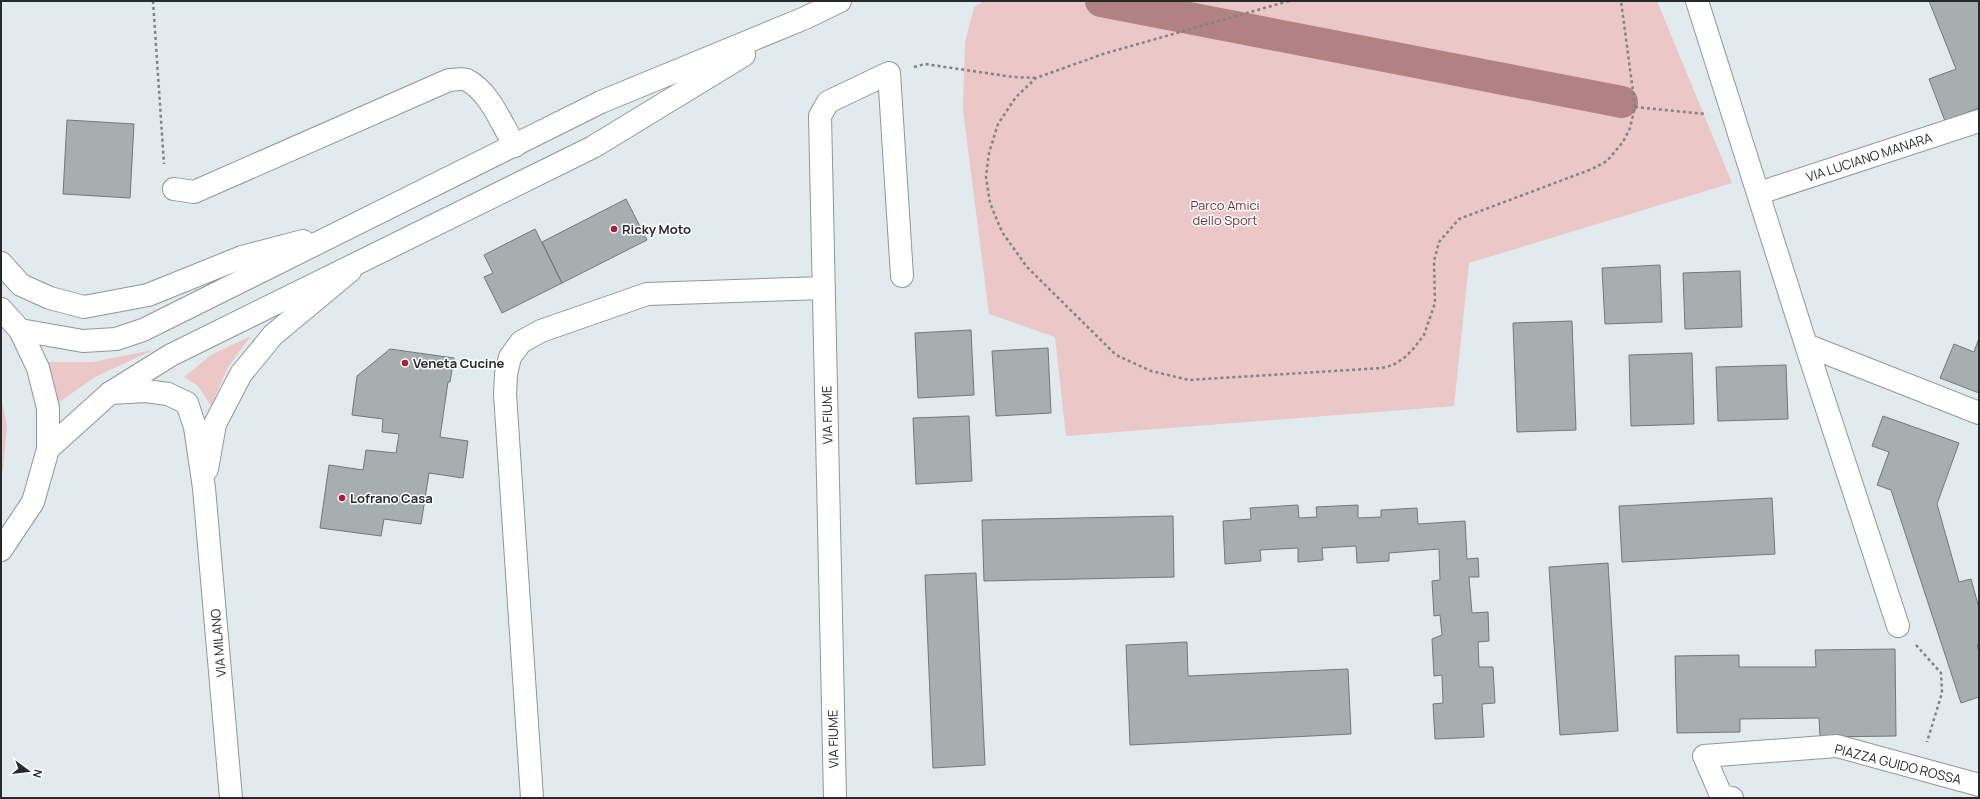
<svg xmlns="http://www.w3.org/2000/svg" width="1980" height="799" viewBox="0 0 1980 799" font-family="Manrope,sans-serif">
  <rect width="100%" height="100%" fill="#e1eaec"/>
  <path fill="#ebc7c7" d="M984,1H1657L1732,183L1469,263L1454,406L1066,436L1055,337L989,314L963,110L965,42L974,7Z
    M251,336L228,367L211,406L198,386L184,377L211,355Z
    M153,350L95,377L55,405L44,362H93Z
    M1,397L7,426L3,469L1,474Z"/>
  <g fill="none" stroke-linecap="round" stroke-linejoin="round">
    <path stroke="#b28181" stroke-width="32" d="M1101,1L1622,102"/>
  </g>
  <path fill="#a6aeb0" stroke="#71797a" d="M1929,1H1979V108L1945,121L1929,79L1956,69Z
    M67,120L134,124L130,198L63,194Z
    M626,199L647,240L562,283L542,242Z
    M535,229L562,283L502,313L484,277L493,273L484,255Z
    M1660,265L1662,322L1605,324L1602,268Z
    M1740,271L1742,327L1685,329L1683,273Z
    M1572,321L1576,430L1517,432L1513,323Z
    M971,330L974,395L918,398L915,333Z
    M1979,338V393L1940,378L1954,344L1974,352Z
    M1048,348L1051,413L996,416L992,351Z
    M390,349L454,358L450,382H448L440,437L468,441L463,478L429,473L421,524L384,519L381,536L320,528L329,465L363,470L366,450L396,453L399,434L382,432L383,419L352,415L357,376Z
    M1692,353L1694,424L1631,426L1629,355Z
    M1786,365L1788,419L1718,421L1716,367Z
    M969,416L972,481L916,484L913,418Z
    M1883,416L1959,443L1937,504L1959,582L1971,579L1979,608V643L1977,645L1979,652V697L1961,703L1891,490L1877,485L1889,452L1872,446Z
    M1772,498L1775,554L1622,562L1619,506Z
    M1298,505L1299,518L1317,517L1316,507L1358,505V518L1381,517V510L1417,508L1418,524L1465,521L1467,559L1478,558L1479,577H1469L1472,613L1488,612L1489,641L1478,642L1479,667H1493L1495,703L1482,704L1484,737L1435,739L1433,704L1443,703L1442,675L1434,676L1432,639L1442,635L1440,615L1434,616L1432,581L1440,580L1439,549L1389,553V561L1357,563L1356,546L1322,548L1323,560L1298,562V548L1260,550L1261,561L1225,564L1223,521L1251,519L1250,508Z
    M1173,516L1174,577L984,581L982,520Z
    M1608,563L1618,731L1560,735L1549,567Z
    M976,573L985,765L933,768L925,575Z
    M1187,642L1188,676L1348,669L1351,734L1130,745L1126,645Z
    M1895,649L1896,736L1820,737L1819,718L1740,719V732L1677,733L1675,656L1739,655V667H1816L1815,650Z"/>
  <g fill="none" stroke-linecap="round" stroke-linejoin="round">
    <g stroke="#8f9799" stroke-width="24">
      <path id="minor" d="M1697,1L1806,345L1898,626
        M174,189L194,192L449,80C454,80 463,78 467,80C490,92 502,125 515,146
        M1759,193L1979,121
        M1806,345L1979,413
        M110,393L146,391L168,394L187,403L195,427L204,488L231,798
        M207,469L215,424L241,374L273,335L350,271
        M532,798L505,394L506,374L510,357L521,342L541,331L647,294L824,288
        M835,798L820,116L828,102L889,73L902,276
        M1732,798L1721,795L1704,756L1837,746L1979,785"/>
    </g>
    <g stroke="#8f9799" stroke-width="24">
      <path id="major" d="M1,263L21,285L50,298L84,307L148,295L242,257L303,241
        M1,309L20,330L38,368L48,408V449L33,502L1,550
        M20,330L83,341L116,339L143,330L601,102L805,18L840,1
        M48,449L110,393L171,355L593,147L744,55"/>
    </g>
    <path stroke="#7e8585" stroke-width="2.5" stroke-dasharray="3 3" stroke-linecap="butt" d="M153,1L164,164
      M1289,1L1103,54L1036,78L1016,97L998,124L989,153L986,177L990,203L1002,232L1027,267L1116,355L1151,371L1189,380L1382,368L1393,365L1404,358L1414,348L1424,335L1435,303L1434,261L1439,242L1459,219L1592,169L1607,161L1623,142L1630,128L1635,107L1621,1
      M914,67L925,64L1013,77L1036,78
      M1635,107L1705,114
      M1916,645L1941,673L1942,693L1927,742"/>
    <use href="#minor" stroke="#fff" stroke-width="22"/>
    <use href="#major" stroke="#fff" stroke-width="22"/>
  </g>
  <g fill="#af1b36" stroke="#fff" stroke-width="1.5">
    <circle cx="614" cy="229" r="4"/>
    <circle cx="405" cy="363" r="4"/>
    <circle cx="342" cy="498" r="4"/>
  </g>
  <g text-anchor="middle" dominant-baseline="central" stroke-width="3" stroke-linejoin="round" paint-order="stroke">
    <g font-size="13" fill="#262a2a" stroke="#fff">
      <text transform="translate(1869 157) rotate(-18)">VIA LUCIANO MANARA</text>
      <text transform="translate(827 415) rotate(-91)">VIA FIUME</text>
      <text transform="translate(218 643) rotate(-95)">VIA MILANO</text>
      <text transform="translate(833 739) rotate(-91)">VIA FIUME</text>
      <text transform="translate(1898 764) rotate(14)">PIAZZA GUIDO ROSSA</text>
    </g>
    <g font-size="13" fill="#6e2e32" stroke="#fff">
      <text x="1225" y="205">Parco Amici<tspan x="1225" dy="15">dello Sport</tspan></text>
    </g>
    <g font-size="13" font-weight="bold" fill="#262a2a" stroke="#fff" text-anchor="start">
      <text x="622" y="229">Ricky Moto</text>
      <text x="413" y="363">Veneta Cucine</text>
      <text x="350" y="498">Lofrano Casa</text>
    </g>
  </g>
  <rect width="1980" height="799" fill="none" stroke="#262a2a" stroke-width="4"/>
  <g transform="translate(28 771) rotate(105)" stroke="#ffffff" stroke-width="3" paint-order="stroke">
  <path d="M0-3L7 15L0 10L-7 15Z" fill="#262a2a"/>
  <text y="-6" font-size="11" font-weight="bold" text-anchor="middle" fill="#262a2a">N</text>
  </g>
</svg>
